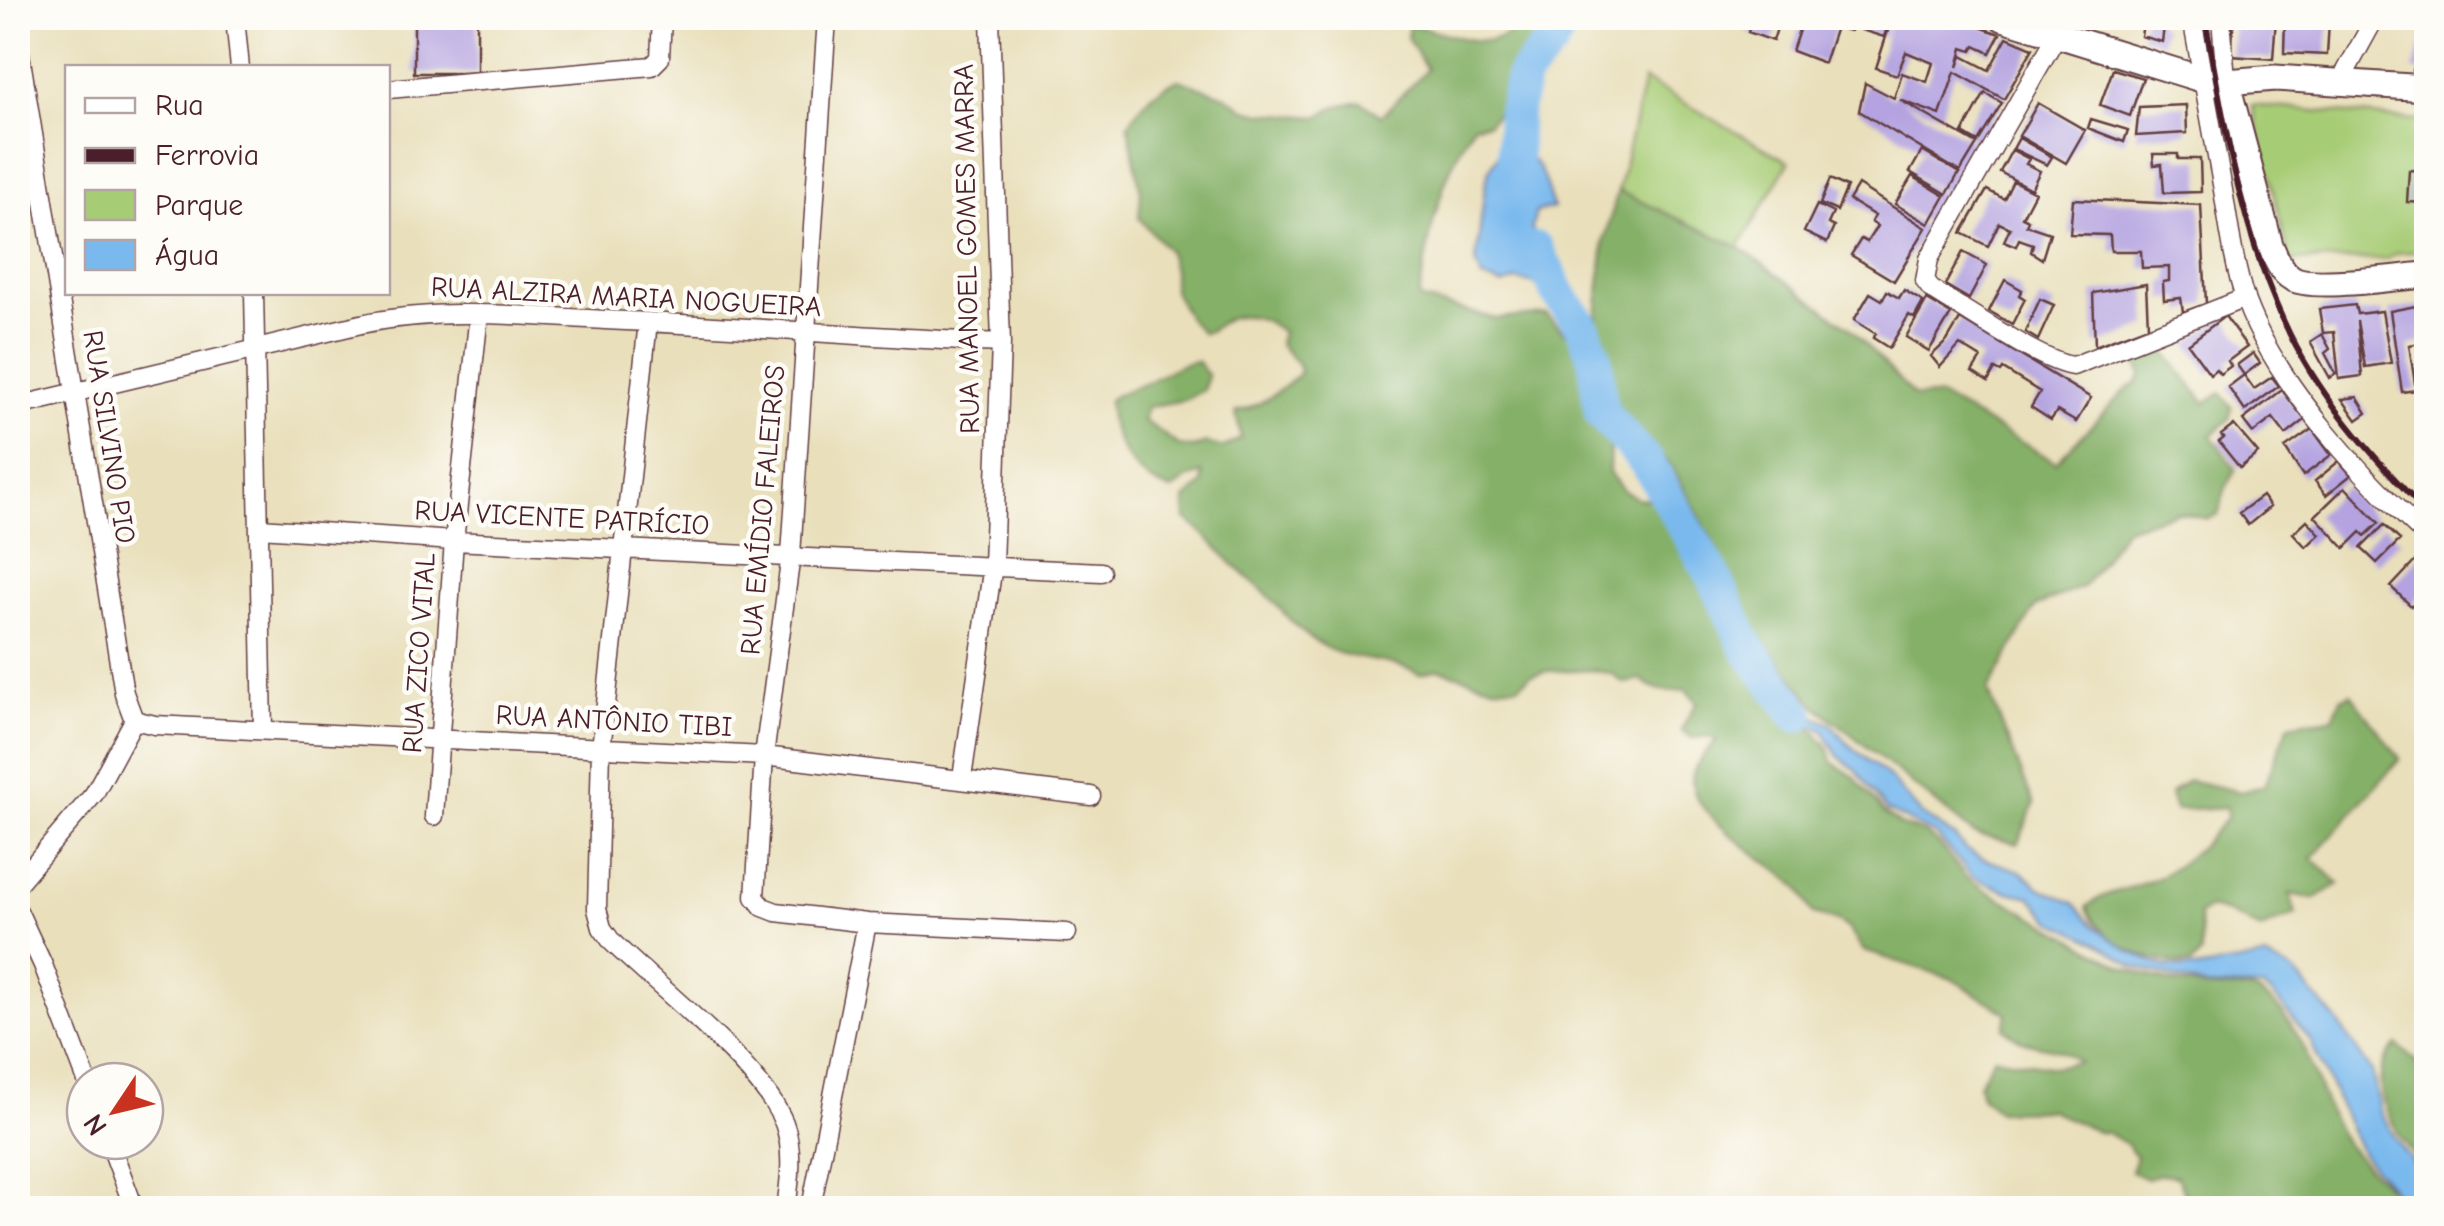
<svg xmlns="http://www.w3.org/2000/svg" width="2444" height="1226" viewBox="0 0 2444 1226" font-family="'Comic Neue',sans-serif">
  <rect width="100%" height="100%" fill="#fdfcf7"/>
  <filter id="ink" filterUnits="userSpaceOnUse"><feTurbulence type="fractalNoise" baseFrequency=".01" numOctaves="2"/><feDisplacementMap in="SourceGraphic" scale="20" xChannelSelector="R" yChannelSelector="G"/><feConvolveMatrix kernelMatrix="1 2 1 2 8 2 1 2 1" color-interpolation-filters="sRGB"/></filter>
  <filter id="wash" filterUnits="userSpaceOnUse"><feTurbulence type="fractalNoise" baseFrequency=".0048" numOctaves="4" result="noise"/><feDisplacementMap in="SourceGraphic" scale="40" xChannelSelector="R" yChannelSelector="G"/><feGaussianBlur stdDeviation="2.25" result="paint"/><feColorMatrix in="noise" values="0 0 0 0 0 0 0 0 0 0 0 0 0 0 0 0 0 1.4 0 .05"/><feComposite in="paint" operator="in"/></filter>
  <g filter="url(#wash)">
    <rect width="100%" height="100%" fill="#e9dfbb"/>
    <path fill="#a7cc76" stroke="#787650" stroke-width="2.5" d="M1644,80L1789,162L1739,247L1618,191Z
      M2252,105L2426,121V251L2396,253L2387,259L2290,261Z"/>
    <path fill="#85b067" stroke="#686849" stroke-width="2.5" d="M1520,18H1552L1541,41L1521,66L1507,102L1488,123L1473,125C1439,179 1428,237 1419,299L1497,319L1546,314L1565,333L1574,337L1583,361L1590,418L1610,436L1609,473L1623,490L1637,498L1649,499L1665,514L1705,584L1737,655L1750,670L1764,679L1791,718L1813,730L1828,747L1832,762L1853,776L1884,813L1900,825L1923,833L1939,844L1966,877L1989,892L2122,966C2148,977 2176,984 2204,988C2221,991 2248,984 2264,996C2310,1031 2312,1086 2340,1134C2353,1157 2394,1193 2416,1208H2200L2185,1194L2177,1176L2161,1174L2146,1179L2131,1171L2136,1157L2126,1144L2107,1133L2098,1132L2050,1110L1998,1111L1981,1096L1978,1084L1994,1057L2055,1067L2079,1062C2056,1044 2050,1050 2026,1042C2019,1040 2011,1033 2004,1029L2007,1013L1950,978L1864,951L1848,928L1838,921L1813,914C1808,905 1804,894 1798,887C1774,862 1678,812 1694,771C1698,761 1710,749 1716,740L1709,736L1692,738L1681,730L1697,702L1685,689C1668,693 1656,691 1642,680L1623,683L1612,674L1594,670L1547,671L1531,675L1518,686H1494L1438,669L1419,674C1390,657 1353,663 1323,646C1299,633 1289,618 1271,599C1259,586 1244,575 1231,562C1216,547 1204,532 1186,519L1185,499L1203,484L1202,473L1187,479L1172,490C1135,481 1107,437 1109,400C1121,390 1132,389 1146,383C1165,374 1176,364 1197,361L1208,376L1203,390L1184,400L1147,407L1143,420L1180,446L1194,448L1206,443L1222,448L1241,438L1236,412C1260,407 1283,389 1300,373L1298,364L1279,344L1282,332C1267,319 1244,310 1225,320C1214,325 1215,331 1202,333L1189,319L1173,290V271L1168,251L1139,218L1141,193L1128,125C1141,103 1155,90 1179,79L1226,96L1245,109L1262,113L1318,117L1338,106L1361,101L1381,116L1427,69L1407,38L1409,25C1442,28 1500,63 1520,18Z
      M1618,191L1739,247L1849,327L1915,397L1939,396L2056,462L2128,388L2137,383L2142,374L2133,358L2160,345L2205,403L2221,392L2232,407L2229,419L2211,436L2236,469L2226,488L2218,514L2208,519L2178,512L2125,528L2084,586L2035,607L1988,691L2034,804L2018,844L1973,833L1814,704L1760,637L1716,547L1672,467L1613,401L1597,318L1604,241Z
      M2351,694L2400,759L2312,858L2339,884L2314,899L2290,894L2296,914L2261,929L2228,913L2209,908L2199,915L2201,954L2191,965C2153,963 2102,946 2087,907C2105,890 2131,890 2153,880C2184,866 2204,843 2226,819V807L2175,810L2170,794L2188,780L2241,792L2264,786L2289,725C2305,718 2317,723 2333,717L2341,698Z
      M2397,1045L2426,1069V1172C2400,1139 2357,1082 2397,1045Z"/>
    <path fill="#79b9ee" stroke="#626c8c" stroke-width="2.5" d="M1509,148C1543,156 1543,179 1553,208L1536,212L1532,227L1534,243C1548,255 1554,270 1556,288L1517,280L1502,285L1482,278L1476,262L1485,186L1489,170L1500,152Z
      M1769,675L1797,709L1831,724L1847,743L1889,777L1921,814L1955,837L1965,849L1981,858L2021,871L2040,888L2074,903L2095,927L2131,952L2162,966L2195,969L2265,958L2293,971L2337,1021L2372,1072L2381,1114L2403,1150L2426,1177V1208H2418L2396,1193L2362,1154L2310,1040L2272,994L2263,988L2206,987L2134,966L2096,942L2051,920L2031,897L2008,892L1973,877L1937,836L1886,810L1856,770L1839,757L1823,730L1792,718Z"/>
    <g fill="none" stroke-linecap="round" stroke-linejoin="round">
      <path stroke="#79b9ee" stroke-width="35" d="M1515,197L1514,115L1523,76L1552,42L1565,18
        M1536,249L1560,296L1581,324L1595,358L1601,412L1648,464L1714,577L1747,647L1798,715"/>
    </g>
    <g id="blocks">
      <path fill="#b4a3e0" d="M414,18H477V73H414Z
        M1753,18L1779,22L1773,41L1748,32Z
        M1793,18H1855L1850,31L1836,27L1824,63L1792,51L1802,21Z
        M1865,18H1890L1884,37L1861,30Z
        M1892,18H1953L2000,34L1990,53L1975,46L1972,51L1963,48L1958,67L1962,56L1989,70L2007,37L2033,48L2004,99L1955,72L1940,115L1900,100L1977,144L1960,172L1859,111L1865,83L1894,98L1902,73L1927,82L1933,63L1906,52L1897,75L1876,68Z
        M2144,18H2159V26L2164,27L2162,42L2141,36Z
        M2234,18H2276L2273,59L2231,56Z
        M2285,19L2329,21L2327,55L2284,53Z
        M2425,31L2426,61L2422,72L2413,70Z
        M2113,69L2143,78L2130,116L2100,105Z
        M1985,93L2002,103L1978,142L1963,133Z
        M2038,103L2085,130L2066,163L2019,136Z
        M2186,105L2187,133L2136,136L2139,107Z
        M2091,119L2128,130L2124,142L2088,128Z
        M2019,138L2052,157L2047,165L2013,149Z
        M2012,150L2029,159L2026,164L2040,171L2031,189L2000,172Z
        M1922,151L1959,173L1947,194L1910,172Z
        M2153,154H2178V159H2200L2201,192L2164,193L2162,164L2154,165Z
        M2409,170L2426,171V203L2407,202Z
        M1912,176L1945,196L1929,224L1895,204Z
        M1830,179L1847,187L1837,211L1820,204Z
        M2013,181L2035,192L2022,217L2028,220L2026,225L2050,233L2042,259L2031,252L2033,244L2019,239L2016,246L2004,241L2010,228L1999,223L1988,246L1962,233L1987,190L2004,199Z
        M1858,185L1926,228L1894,281L1851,255L1861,239L1867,242L1877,226L1871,222L1875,216L1849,200Z
        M2073,199L2201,205L2206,304L2183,312L2181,298L2164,300L2163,282L2169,281V267L2142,268L2141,251H2111L2110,235L2070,234Z
        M1817,205L1833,213L1828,224L1834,227L1827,243L1804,232Z
        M1963,252L1987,265L1969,299L1945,285Z
        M2005,280L2022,290L2019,295L2025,299L2012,324L1989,311Z
        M2146,284L2148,326L2095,346L2093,293Z
        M1904,290L1923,302L1914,318L1909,315L1889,348L1873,338L1876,334L1854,320L1870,293L1882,300L1887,291L1899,298Z
        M2040,299L2054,305L2038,340L2025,332Z
        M1927,300L1951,314L1929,351L1906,337Z
        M2426,304V351L2419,332L2421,343L2409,345L2416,390L2402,392L2390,311Z
        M2355,305L2357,314L2382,311L2391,363L2365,367L2357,321L2362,376L2339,379L2334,332L2323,333L2319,309Z
        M2225,316L2247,347L2228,361L2231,366L2220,374L2216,369L2210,374L2188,344Z
        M1960,319L2091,398L2076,422L2057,411L2051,420L2031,407L2040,392L2003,369L2001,372L1995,369L1988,382L1972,372L1981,358L1960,345L1940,367L1931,356L1947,341Z
        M2322,334L2330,349L2325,353L2336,374L2330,378L2310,342Z
        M2253,353L2260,363L2244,375L2237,365Z
        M2244,375L2254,389L2272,377L2279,386L2245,411L2228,387Z
        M2282,390L2305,420L2286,435L2273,418L2253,433L2243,420Z
        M2357,397L2367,413L2357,420L2342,399Z
        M2234,425L2258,453L2240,468L2219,442L2224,438L2221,435Z
        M2312,429L2331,455L2303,476L2285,448Z
        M2339,461L2351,475L2326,495L2315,481Z
        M2345,487L2379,523L2365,536L2361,532L2345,548L2315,516Z
        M2262,496L2270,507L2248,525L2239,513Z
        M2307,520L2320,534L2306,547L2293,533Z
        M2384,525L2400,540L2377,563L2361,548Z
        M2420,556L2426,562V590L2411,606L2391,587Z"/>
    </g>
  </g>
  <g filter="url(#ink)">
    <use href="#blocks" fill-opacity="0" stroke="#623c41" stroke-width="2.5"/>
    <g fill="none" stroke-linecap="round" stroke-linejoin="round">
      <g stroke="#623c41" stroke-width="21">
        <path id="street" d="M235,18L240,68
          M827,18L791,555L764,756L755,897L763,907L776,912L867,923L1067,933
          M2192,18C2202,75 2213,133 2223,190C2229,227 2234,266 2246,302C2277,385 2362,477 2426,536
          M2221,18L2226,80
          M2057,35L1929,259L1925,281L1931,289C1961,307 2043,363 2073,366L2245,298
          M18,42L124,693L134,720
          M2341,80L2375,18
          M388,89L652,66L660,58L662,18
          M254,292L263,730
          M648,322L601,749L597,909L602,928L612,942C660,989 760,1065 784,1123C794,1149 790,1182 786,1208
          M18,406L361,324C442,307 523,316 605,320C737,326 869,337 1001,343
          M260,528L454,541L1101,572
          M134,720L155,725L764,756L1091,796
          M962,778L993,565L1001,343L990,18
          M434,816L454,541L479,314
          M18,883L94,794L134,720
          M18,911L43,965L87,1081
          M109,1141L134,1208
          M811,1208L867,923"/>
      </g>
      <g stroke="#623c41" stroke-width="29">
        <path id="secondary" d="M2003,18L2214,83L2275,78L2426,88
          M2226,80L2270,245C2275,256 2280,271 2292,278C2310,290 2400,277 2426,275"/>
      </g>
      <use href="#street" stroke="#fff" stroke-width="18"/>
      <use href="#secondary" stroke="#fff" stroke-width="25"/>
      <path stroke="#4a1f2b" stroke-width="6" d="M2205,18C2223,119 2240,227 2284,322C2316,394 2372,456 2426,512"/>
    </g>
  </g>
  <g text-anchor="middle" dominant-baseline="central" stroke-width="9" stroke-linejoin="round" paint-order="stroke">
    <g font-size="28" fill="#4a1f2b" stroke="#fdfcf7">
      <text transform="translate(967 249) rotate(-91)">RUA MANOEL GOMES MARRA</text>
      <text transform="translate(626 297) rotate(3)">RUA ALZIRA MARIA NOGUEIRA</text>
      <text transform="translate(109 437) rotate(81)">RUA SILVINO PIO</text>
      <text transform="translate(763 510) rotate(-85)">RUA EMÍDIO FALEIROS</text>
      <text transform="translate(562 518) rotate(3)">RUA VICENTE PATRÍCIO</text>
      <text transform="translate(419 653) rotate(-86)">RUA ZICO VITAL</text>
      <text transform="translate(614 721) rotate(3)">RUA ANTÔNIO TIBI</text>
    </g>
  </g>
  <rect width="2444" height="1226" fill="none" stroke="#fdfcf7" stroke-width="60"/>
  <rect x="65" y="65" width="325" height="230" fill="#fdfcf7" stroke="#b5a4a5" stroke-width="2.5"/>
  <rect x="85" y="98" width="50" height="15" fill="#ffffff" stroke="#b5a4a5" stroke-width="2.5"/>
  <text x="155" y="115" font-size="30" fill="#4a1f2b">Rua</text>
  <rect x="85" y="148" width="50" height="15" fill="#4a1f2b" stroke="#b5a4a5" stroke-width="2.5"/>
  <text x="155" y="165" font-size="30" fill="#4a1f2b">Ferrovia</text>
  <rect x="85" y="190" width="50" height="30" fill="#a7cc76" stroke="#b5a4a5" stroke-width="2.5"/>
  <text x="155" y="215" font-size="30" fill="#4a1f2b">Parque</text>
  <rect x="85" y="240" width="50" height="30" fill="#79b9ee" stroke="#b5a4a5" stroke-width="2.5"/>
  <text x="155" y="265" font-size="30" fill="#4a1f2b">Água</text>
  <g transform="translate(115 1111) rotate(235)"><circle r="48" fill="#fdfcf7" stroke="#b5a4a5" stroke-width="2.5"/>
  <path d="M0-8L18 38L0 25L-18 38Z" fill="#c8321e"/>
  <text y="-15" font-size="28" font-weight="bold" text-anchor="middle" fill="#4a1f2b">N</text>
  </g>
</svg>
